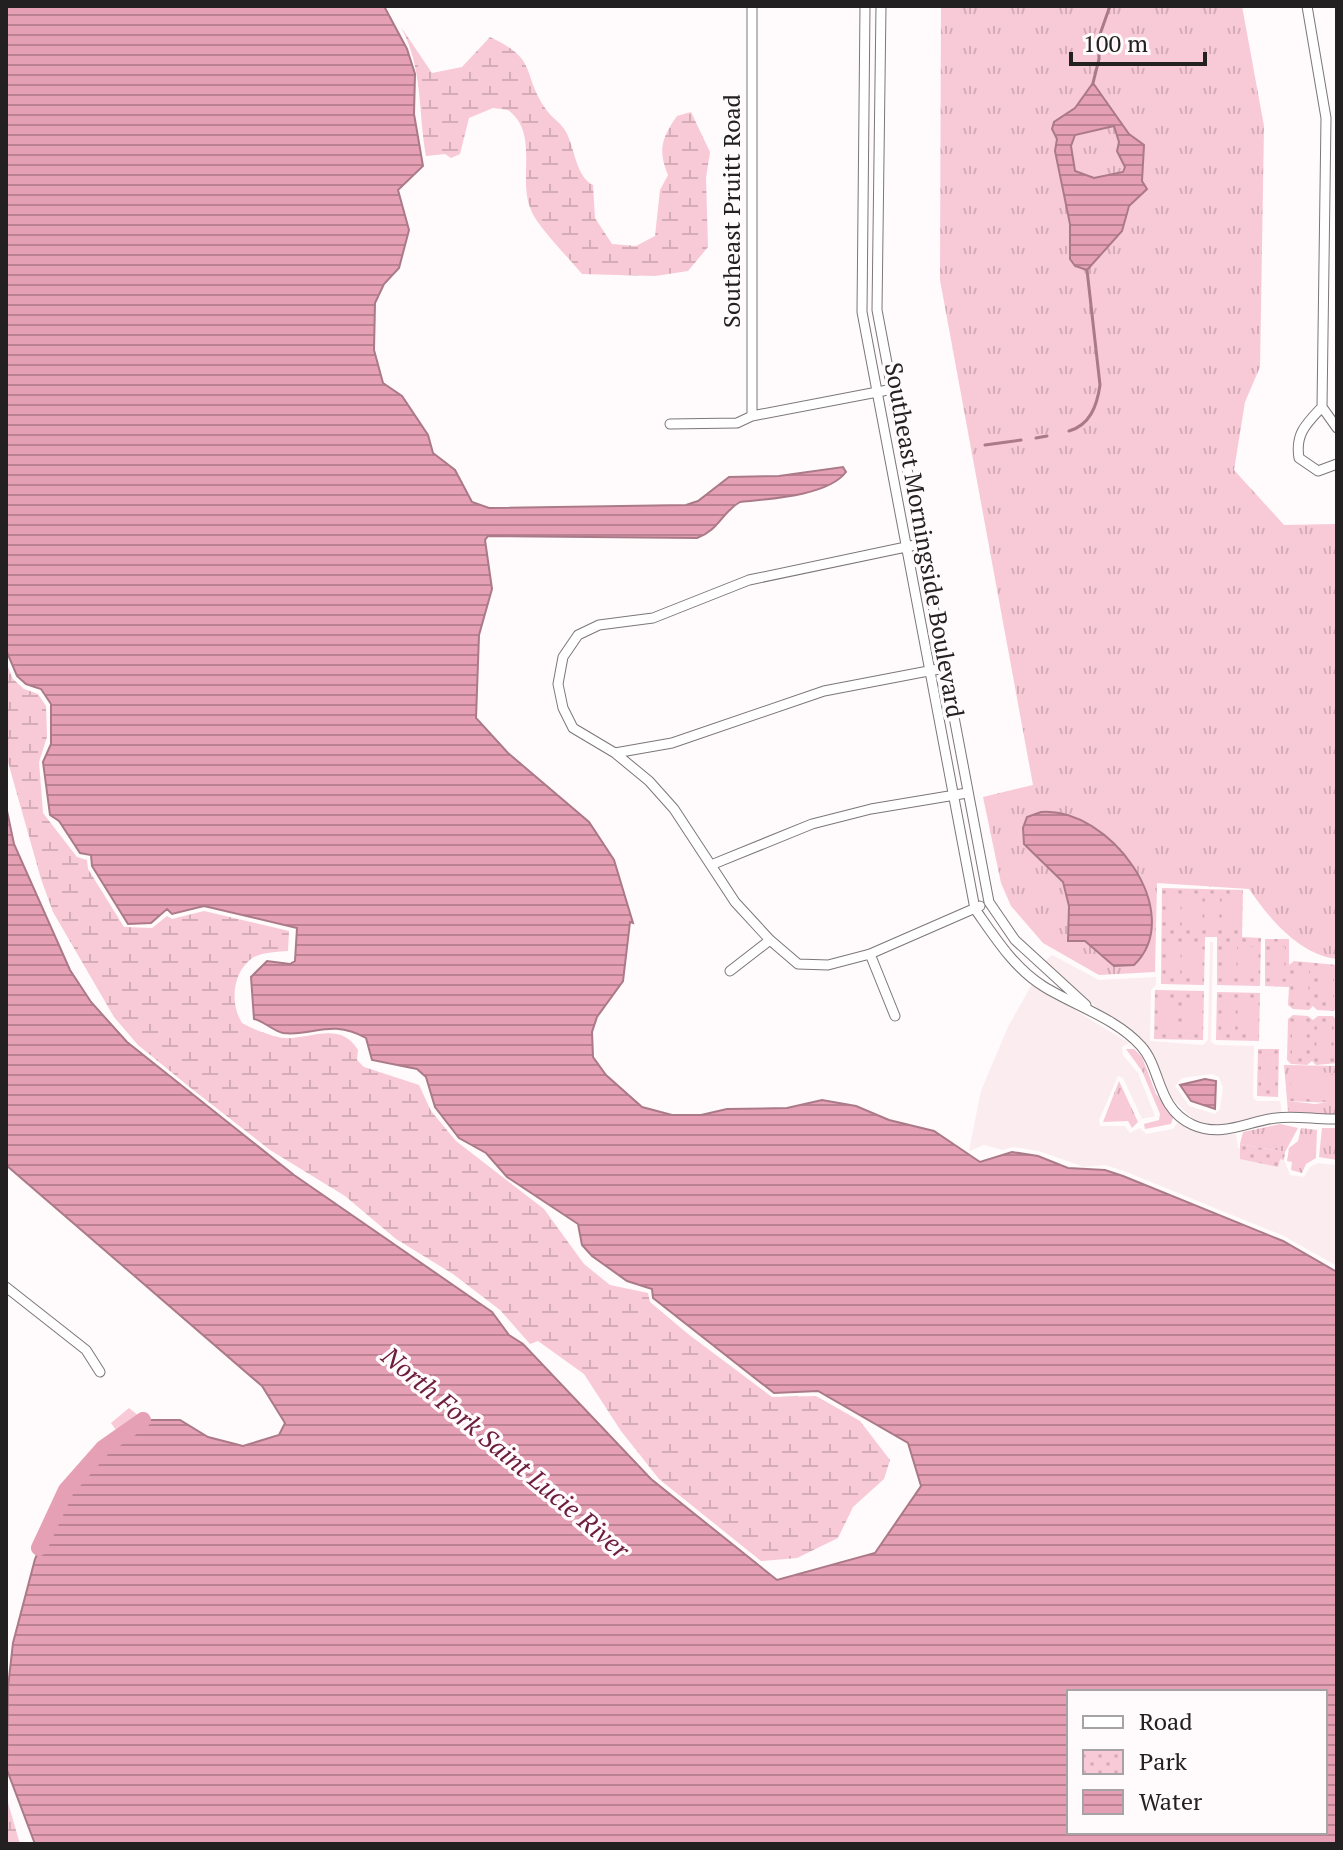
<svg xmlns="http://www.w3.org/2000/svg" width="1343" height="1850" viewBox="0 0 1343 1850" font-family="'PT Serif',serif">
  <defs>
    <pattern id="grass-tufts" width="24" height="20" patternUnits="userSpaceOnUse" patternTransform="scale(2)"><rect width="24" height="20" fill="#f8c9d6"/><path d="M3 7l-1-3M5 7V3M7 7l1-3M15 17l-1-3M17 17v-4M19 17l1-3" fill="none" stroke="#d4acb7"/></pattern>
    <pattern id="wetland-marsh" width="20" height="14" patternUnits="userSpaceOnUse" patternTransform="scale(2)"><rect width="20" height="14" fill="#f8c9d6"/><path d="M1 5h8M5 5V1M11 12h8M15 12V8" fill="none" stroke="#d4acb7"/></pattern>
    <pattern id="park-dots" width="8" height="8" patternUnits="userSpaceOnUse" patternTransform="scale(2)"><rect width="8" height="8" fill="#f8c9d6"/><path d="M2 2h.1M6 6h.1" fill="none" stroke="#d4acb7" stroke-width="1.8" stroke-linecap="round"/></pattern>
    <pattern id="water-rules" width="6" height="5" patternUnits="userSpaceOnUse" patternTransform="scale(2)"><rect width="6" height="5" fill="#e6a0b5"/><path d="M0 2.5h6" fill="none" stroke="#ba8293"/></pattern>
  </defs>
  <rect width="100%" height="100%" fill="#fffafb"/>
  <path fill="#faecef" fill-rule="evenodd" d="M1210,942H1213L1211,1042L1216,1045L1254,1046L1253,1098L1257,1101H1280L1282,1113L1231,1125H1213L1194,1120L1170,1097L1144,1042L1103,1013L1045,961L1052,955L1099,980L1156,977V985L1151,990L1150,1041L1203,1045L1208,1040ZM1212,1074L1219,1077L1223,1087L1220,1109L1215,1114L1189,1106L1175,1086L1182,1078Z
    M1032,984L1129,1043L1122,1047L1123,1055L1138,1073L1155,1116L1142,1119L1123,1078L1118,1076L1099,1120L1100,1126H1125L1130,1133L1140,1128L1146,1134L1173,1129L1179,1120L1191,1130L1211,1135L1236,1134L1238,1148L1283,1157L1290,1175L1304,1177L1310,1167L1318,1163L1337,1165V1266L1284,1236L1124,1171L1105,1165L1084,1167L1039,1151L1013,1147L1003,1150L984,1145L969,1151L981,1091L1008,1027Z"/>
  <path fill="url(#grass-tufts)" d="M941,6H1242L1264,126L1260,367L1245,402L1234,470L1284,525L1337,524V959C1299,955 1269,918 1249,889L1157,883L1155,972L1099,975L1043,943L1011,906L1001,883L983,797L1033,785L940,280Z
    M1126,1049H1134L1142,1057L1156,1094L1174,1115L1171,1124L1145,1129L1144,1124L1159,1120L1160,1114L1142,1071Z
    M1284,1065L1337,1066V1089L1336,1073L1288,1101L1315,1104L1337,1101V1116L1288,1112Z
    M1119,1081L1138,1122L1132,1128L1128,1121L1103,1122Z
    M1280,1124L1298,1128L1285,1152L1240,1144L1243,1132Z
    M1301,1128L1317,1130L1316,1158L1306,1164L1302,1173L1291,1170L1292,1162L1287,1161L1289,1148L1298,1141Z
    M1322,1128H1337V1160L1319,1157Z"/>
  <path fill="url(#wetland-marsh)" d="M401,27L432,73L462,67L490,37C539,60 521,72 545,108C552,119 563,123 568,136C575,152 577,177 593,185L595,218L612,244L636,246L655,236L660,190L668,175C658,150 661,139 677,116L691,112L710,152L706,178L708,247L688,271L655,276L582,274C569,258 537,226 531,210C517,177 540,134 508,110L493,108L469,118L460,154L451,158L445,154L426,156C418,111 423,68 401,27Z
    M6,662L13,679L24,689L38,694L46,706L47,737L39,762L43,813L77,857L87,860L88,869L124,927L152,928L167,916L172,919L204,911L289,931L288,951C277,952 260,952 251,959C232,974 230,1004 242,1023C254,1030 271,1036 283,1038C310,1040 340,1020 358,1050L357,1060L364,1067L419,1085L431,1111L456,1141L544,1209L584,1264L610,1285L648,1293L650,1302L688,1334L772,1397L816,1396L860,1421L890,1460L884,1479L853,1507L838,1538L797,1558L761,1561L659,1479L621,1431L584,1374L538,1341L530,1344L500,1310L453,1274L396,1239L345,1196L270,1150L192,1089L138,1045L114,1017L53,912L41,879L6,755Z
    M6,1796L20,1844H6Z"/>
  <path fill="url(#park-dots)" d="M1162,888L1243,890L1242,937L1261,938L1260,986L1217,985V937H1205L1204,985L1161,984Z
    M1265,939H1289V965L1294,961L1337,965V1007L1334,1011L1317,1010L1313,1006L1309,1010L1293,1009L1288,1005L1289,987L1265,986Z
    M1155,990L1204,991L1203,1040L1154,1039Z
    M1217,992L1260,993L1259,1041L1216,1040Z
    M1293,1015L1308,1016L1313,1020L1318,1016H1333L1337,1021V1063L1316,1065L1312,1061L1307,1065L1291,1064L1287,1060L1288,1019Z
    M1258,1049H1279L1278,1097L1257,1096Z
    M1289,1071L1337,1073L1335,1103L1287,1101Z
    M1240,1144L1285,1152L1284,1160L1280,1159L1278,1167L1240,1159Z"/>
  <path fill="#f8c9d6" d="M1166,896H1181L1180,928L1166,927Z
    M1186,896L1200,897L1199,928H1185Z
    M1205,897H1220L1219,929H1204Z
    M1224,897L1239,898L1238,929H1223Z
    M1166,945H1181L1180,976H1166Z
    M1186,945H1201L1200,977L1185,976Z
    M1222,946H1237L1236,977H1222Z
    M1242,946L1256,947V978H1241Z
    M1270,947H1285L1284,979L1270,978Z
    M1294,969L1309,970L1308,1001H1293Z
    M1319,970H1333V1002L1318,1001Z
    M1160,999H1175L1174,1031H1160Z
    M1184,1000H1199L1198,1031H1184Z
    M1222,1001H1236L1235,1032H1221Z
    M1241,1001H1256L1255,1033L1240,1032Z
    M1292,1024L1307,1025L1306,1056H1292Z
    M1317,1025H1332L1331,1057H1316Z
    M1261,1057H1276L1275,1089H1261Z
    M1291,1073L1335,1075L1334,1101L1290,1098Z
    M129,1408L140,1417L119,1434L111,1423Z"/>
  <path fill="url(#water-rules)" stroke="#ab7a89" stroke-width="2" fill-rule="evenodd" d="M6,6H384L407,49L415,74L414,114L423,166L398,190L409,230L399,268L384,284L375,303L374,350L383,383L402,396L428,435L433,453L455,470L472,502L489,508L686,505L698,501L729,477L779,476L843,467L846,472C828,496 768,499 740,502C722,512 718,531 697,538L488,536L485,540L492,589L479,635L476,718L508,753L589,822L614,860L633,923L630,922L623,981L597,1017L592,1032L593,1057L606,1075L642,1107L672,1115H701L727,1109L787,1108L822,1100L856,1106L889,1120L934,1131L980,1162L1012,1152L1038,1156L1068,1168L1105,1170L1123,1176L1283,1241L1337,1272V1844H35L7,1770L8,1687L13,1643L35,1559L66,1490L112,1440L143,1420H180L208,1437L243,1446L279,1435L285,1423L262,1386L6,1165V806L14,844L70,970L91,1002L127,1042L294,1175L492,1312L509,1335L523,1344L651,1479L777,1580L875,1553L921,1486L908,1443L818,1391L774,1393L653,1298L652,1289L627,1281L592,1256L582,1245L578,1224L507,1177L486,1153L459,1138L435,1107L426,1077L417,1069L372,1060L366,1038C330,1018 313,1037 283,1033C273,1031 264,1021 254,1019L251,977L267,961L290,964L295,961L297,928L204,906L172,914L167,909L151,923L128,924L92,866L91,855L80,853L59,821L50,815L43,762L51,744V704L41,689L26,684L17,676L6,650ZM1325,1692V1832H1069V1692Z
    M1093,83L1129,134L1144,145L1142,181L1147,189L1129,206L1122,231L1087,270L1075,266L1070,259V224L1055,151L1057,139L1052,129L1054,122L1075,108ZM1114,126L1119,142L1117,151L1125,167L1123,172L1094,178L1075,171L1071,146L1075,135Z
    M1041,812C1109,806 1188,913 1134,965L1114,966L1085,941H1068L1069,906L1063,882L1024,844L1023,828L1027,817Z
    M1205,1079L1216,1081L1215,1109L1191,1101L1180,1085Z"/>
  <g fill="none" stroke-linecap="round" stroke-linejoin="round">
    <path stroke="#ab7a89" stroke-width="3" d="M1093,83L1099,59V37L1110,6
      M1069,431C1090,425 1097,406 1100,385L1087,270
      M1036,438L1047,436
      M985,445L1021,440"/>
    <path stroke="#e6a0b5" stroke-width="16" d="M39,1548L66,1490L103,1448L143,1420"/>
    <g stroke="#7c7778" stroke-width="11">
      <path id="minor" d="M865,6L862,312L975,909C994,936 1014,968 1043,986C1073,1005 1116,1018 1141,1046C1162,1069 1156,1108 1193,1125C1223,1138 1248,1121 1276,1118C1296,1115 1317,1120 1337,1119
        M881,6L877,310L989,902L1015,940L1086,1005
        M1307,6L1326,118L1322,407L1337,428
        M1322,407C1306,424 1295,434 1299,458L1318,471L1337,464
        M752,416V6
        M670,424L737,423L752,416L893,389
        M920,544L749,580L653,618L599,625L578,635L563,657L558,684L563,708L573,728L615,753L649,781L674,809L735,902L770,940L798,964L828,965L870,954L980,906
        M615,753L672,743L824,691L944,668
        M711,865L812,824L871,809L967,793
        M870,954L895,1016
        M730,971L770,940
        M6,1287L86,1350L100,1372"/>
    </g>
    <use href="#minor" stroke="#fff" stroke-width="9"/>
  </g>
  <g text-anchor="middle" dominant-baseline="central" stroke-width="7" stroke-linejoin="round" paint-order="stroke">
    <g font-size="24" fill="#222021" stroke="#fffafb">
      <text transform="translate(731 211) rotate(-90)">Southeast Pruitt Road</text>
      <text transform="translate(925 540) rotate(80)">Southeast Morningside Boulevard</text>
    </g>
    <g font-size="26" font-style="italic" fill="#6c1c3d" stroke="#fffafb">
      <text transform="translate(506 1452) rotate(40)">North Fork Saint Lucie River</text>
    </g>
  </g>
  <rect width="1343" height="1850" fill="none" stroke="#222021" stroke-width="16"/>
  <rect x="1067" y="1690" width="260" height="144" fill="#fffafb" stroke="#a7a3a4" stroke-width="2"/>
  <rect x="1083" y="1716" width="40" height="12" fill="#ffffff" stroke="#a7a3a4" stroke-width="2"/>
  <text x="1139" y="1730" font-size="24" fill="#222021">Road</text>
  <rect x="1083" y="1750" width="40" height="24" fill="url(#park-dots)" stroke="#a7a3a4" stroke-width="2"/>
  <text x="1139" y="1770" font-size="24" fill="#222021">Park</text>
  <rect x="1083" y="1790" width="40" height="24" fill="url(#water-rules)" stroke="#a7a3a4" stroke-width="2"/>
  <text x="1139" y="1810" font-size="24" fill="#222021">Water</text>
  <path d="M1071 52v12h134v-12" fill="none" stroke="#222021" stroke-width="4"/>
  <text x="1083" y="52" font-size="24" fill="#222021" stroke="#fffafb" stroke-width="6" paint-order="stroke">100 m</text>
</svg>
